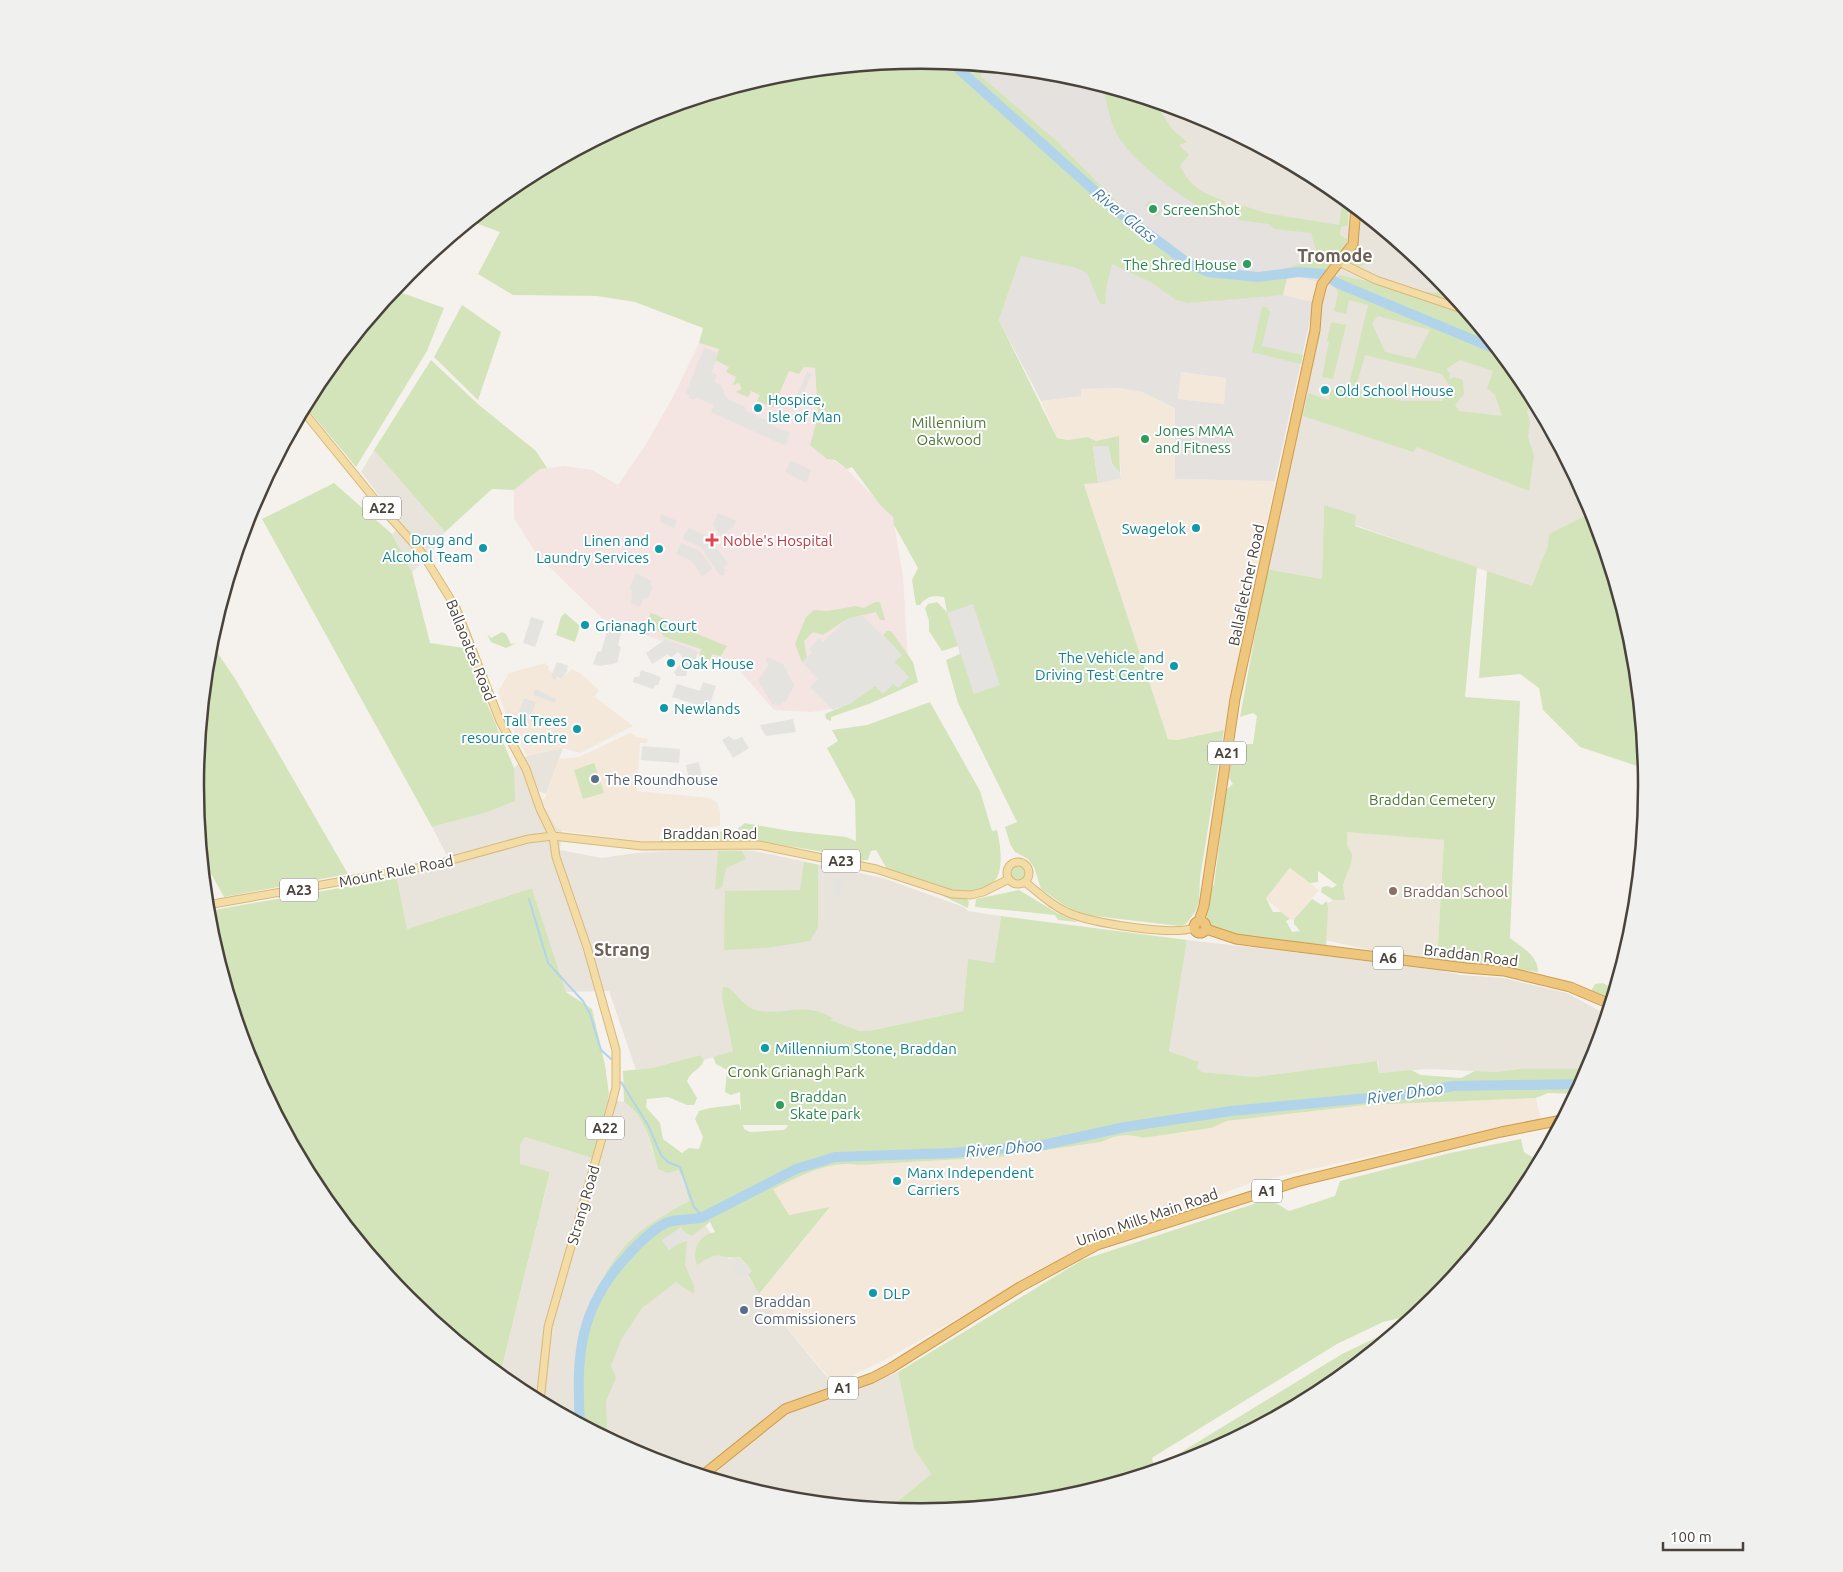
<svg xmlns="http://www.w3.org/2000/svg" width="1843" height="1572" viewBox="0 0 1843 1572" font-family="Ubuntu,sans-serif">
  <rect width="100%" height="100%" fill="#f5f2ed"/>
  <path fill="#e8e4db" d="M1132,95L1200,115L1325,183L1435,273L1525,383L1592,508L1596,522L1548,545L1532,587L1355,525V515L1324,505L1322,579L1267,569L1333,232L1237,216L1191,199Z
    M374,450L445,532L429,557L412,572L392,534L402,525L361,472Z
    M563,748L546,794L538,791L544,807L562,831L560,850L602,858L636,853L708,849L755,851L883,878L964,907L968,911L1001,916L994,963L968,960L963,1011L868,1031H860L818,1016L733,1051L704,1060L700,1055L652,1068L636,1070L609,991L566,992L532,888L407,929L397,878L452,865L432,827L488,812L514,801V768L527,756Z
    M1187,940L1380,962L1439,970L1461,975L1503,978L1567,993L1607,1015L1589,1069H1519L1496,1072L1429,1069L1379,1073L1378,1061L1255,1077L1202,1072L1197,1068L1199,1062L1169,1051Z
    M607,1099L624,1102L631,1107L644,1123L658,1169L678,1170L683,1178L689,1202L729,1259L740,1257L752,1271L748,1276L759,1294L840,1393L898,1372L914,1449L931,1474L888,1509L780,1498L643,1457L518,1389L496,1371H501L550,1173L520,1164V1145L525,1137L593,1157Z"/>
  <path fill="#f4e8db" d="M1294,276L1319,282L1314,302L1283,295L1287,279Z
    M1181,372L1226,378L1224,404L1178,399Z
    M1119,388L1142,392L1175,408V479L1275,481L1224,730L1177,740L1168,739L1084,483L1121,479L1119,437L1096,441L1088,437L1068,440L1057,438L1041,401L1080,396L1081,389Z
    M545,663L549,667L548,670L553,673L551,676L560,679L572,669L580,673L599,690L595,697L633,726L580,753L562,748L527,756L507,718L498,692L509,673Z
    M630,733L636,737L648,739L647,743H640L637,791L710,798L717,803L720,811V826L660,832L659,842H645L562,831L556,827L541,800L545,798L559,759L579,757Z
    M1291,868L1319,890L1292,921L1265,898Z
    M1536,1098L1542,1123L1411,1147L1250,1183L1072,1253L885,1360L834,1384L759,1294L830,1208L788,1215L772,1189L822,1167L849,1163L858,1165L999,1157L1101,1142L1112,1136L1134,1135L1143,1138L1211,1128L1227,1121L1366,1105Z"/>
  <path fill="#e5e1de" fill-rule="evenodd" d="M985,66L1063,74L1103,86L1191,199L1237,216L1331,233L1319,282L1294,276H1264L1212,269L1187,258L1123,208L1057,141L981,76Z
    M1021,256L1112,263L1152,283L1283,295L1314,302L1275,481L1175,479V408L1142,392L1119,388L1081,389V396L1041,401L999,320ZM1181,372L1226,378L1224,404L1178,399Z"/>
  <path fill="#ece6d8" d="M1347,831L1444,840L1437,960L1369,950L1325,940L1328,903L1333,900H1345L1343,886L1351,864L1347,847Z"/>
  <path fill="#f4e4e2" d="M699,343L754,359L815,368L818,416L810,445L847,469L893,517L903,577L909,677L851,706L811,712L774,710L738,669L603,619L537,555L514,518V490L540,469L564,466L592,470L618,485L645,446L675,393Z"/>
  <path fill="#d3e4ba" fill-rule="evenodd" d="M922,60L985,66L981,76L1057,141L1123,208L1187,258L1212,269L1264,276L1318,257L1311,233L1274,229L1269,224L1238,220V207L1244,206L1266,213L1339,225L1342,205L1341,197L1348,201V225L1341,227L1340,235L1347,239V248L1321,279C1310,275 1298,275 1287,279L1283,295L1188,303L1176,300L1152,283L1112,264C1110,274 1103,294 1106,304H1100L1087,273L1074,267L1021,256L999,320L1057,438L1068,440L1088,437L1096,441L1119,436L1120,473L1112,464L1108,446H1093L1098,483L1084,484L1168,739L1177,740L1224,730L1200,878L1199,902L1195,912L1186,924L1179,926L1086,915L1065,906L1041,889L1034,867L1028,859L1015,852L1010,844L1005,827L1017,822L958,703L946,660L960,654L958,646L942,651L929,631V621L925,608L928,604L937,602L947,612L944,597C934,595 926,596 920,605H916L912,580L918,568L894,525L893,517L880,505L852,467L847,469L835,460L827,459L810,445L818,416L815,368L804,367L799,374L789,371L773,408L757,401L760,395L751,391L748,397L736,392L742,389L739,383L733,385L736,377L726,372L729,367L715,360L719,349L699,343L703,328L635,302L597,296L513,295L478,274L500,232L470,221L518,182L644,115L780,74Z
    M1102,86L1155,102L1172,129L1187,142L1179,145L1189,155L1180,166C1191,188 1203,193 1225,201L1224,209L1214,206L1208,212C1182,198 1130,160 1117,134C1109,120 1107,101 1102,86Z
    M1150,201L1161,212L1156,217L1145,205Z
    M1358,237L1360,250L1366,264L1359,267L1350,262Z
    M1339,275L1418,292L1451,293L1525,383L1536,402L1531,403L1527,411L1530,422L1528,437L1534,455L1529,491L1417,447L1413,452L1303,416L1308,393L1329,400L1331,390L1348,389L1368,305L1349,300L1346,314L1334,311L1338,293L1334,283ZM1378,316L1430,330L1415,359L1385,352L1372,323ZM1365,355L1442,374L1451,388L1442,401H1402L1355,390ZM1460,360L1493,371L1487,388L1495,395L1502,416L1459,411L1455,405L1464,394L1463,380L1455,377L1449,379L1450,373L1446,369Z
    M394,290L444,308L427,351L356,467L305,406L318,382Z
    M462,305L501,332L478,400L434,357Z
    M1262,307H1267L1270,312L1262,346L1303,355L1301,364L1252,352Z
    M1331,322L1346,325L1333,379L1322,377L1329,342L1327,341Z
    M431,360L479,405L536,451L547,468L540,469L514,490L492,489L445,532L374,450Z
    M334,483L392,534L412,572L430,643L464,648L514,768L515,801L488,812L432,827L262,519Z
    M1324,505L1356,515L1355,526L1477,567L1465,697L1520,701L1510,938C1522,948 1538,955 1538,972L1437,960L1444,840L1347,832V846L1352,854L1351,864L1343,885L1345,900H1333L1321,892L1322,887L1327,886L1332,888L1337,885L1318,871V882L1310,883L1290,868L1266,898L1273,912H1281L1290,919L1286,921L1292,932L1300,931L1294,924V919L1312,899L1322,905L1327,901L1328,907L1326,947C1296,944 1230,942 1208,923C1205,912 1205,893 1214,885L1226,790L1233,784L1229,778L1234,744H1253L1257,716L1253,713L1240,717L1267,569L1322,579Z
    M1593,512L1634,645L1646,769L1580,747L1543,710L1539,688L1520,674L1479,678L1487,571L1532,586L1548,545L1549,534Z
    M875,602H880L885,620H880L876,612L847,619L823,635L813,632L804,641L807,658L802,662L795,644L806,617L814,610L827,611L856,606L864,608Z
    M565,613L580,626L575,642L556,635L561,617Z
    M651,613L682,626V628L727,646L721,656L712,654L710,661L699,657L701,649L664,637L661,632L650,628L648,635L637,631L644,626Z
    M887,631H891L913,662L918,682L869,704L831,717V721L826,719L825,714L851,703L875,686L894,684L909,677L894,662L902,655L883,635Z
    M502,632L506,634L511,644L517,643L506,648L491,642L487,634L491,638Z
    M210,642L236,680L348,874L224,897L203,859L196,786Z
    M930,702L980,791L992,831L997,830C1019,925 939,887 887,869L876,850L871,851L868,860L858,861L818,851L758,841L659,842L664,837L736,830L745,823L790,831L846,837L856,841L855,800L827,748L838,741L832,730L867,725Z
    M594,763L604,793L583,799L574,770Z
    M718,851H742L746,859L726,868L722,887L715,890Z
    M804,862L818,865V927L810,941L766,948L724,950L725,891L800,890Z
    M1010 873a8 8 0 1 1 16 0a8 8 0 1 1-16 0Z
    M397,878L407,929L532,888L566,992L592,1009L605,1065L609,1094L593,1158L525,1137L520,1145V1164L550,1172L501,1371H496L408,1299L318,1189L251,1064L209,927L208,911Z
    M1019,890L1057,913L1079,922L1058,920L1055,915L975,907L976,899Z
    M943,896L966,898L969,902L968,908Z
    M1001,916L1187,940L1169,1051L1199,1062L1197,1068L1202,1072L1255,1077L1377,1061L1379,1073L1411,1070L1421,1075L1461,1078L1475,1071L1496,1072L1519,1069H1589L1576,1094L1548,1093L1536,1098L1366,1105L1227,1121L1211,1128L1143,1138C1128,1133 1114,1135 1101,1142L999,1157L858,1165C828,1160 800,1177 773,1189L789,1215L830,1207L759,1294L748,1275L752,1271L740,1257C716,1261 724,1247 697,1265C691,1250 699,1235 715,1232L710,1222L692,1236L683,1231L668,1245H676L687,1241L685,1265L694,1286V1294L676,1282L642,1308L622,1338L611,1366L616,1378L606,1401L607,1437L574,1419C574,1358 584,1292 626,1245C642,1226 668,1213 689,1201L683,1178L678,1170L668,1173L658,1169C651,1145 647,1117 624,1102L623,1071L652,1068L700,1055L704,1060C701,1070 690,1071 687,1081L697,1098L694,1105H687L668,1097L647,1099L646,1107L660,1123L663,1139L682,1153L689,1148L699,1149L703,1137L695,1119L699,1111C713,1106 725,1107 739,1104L741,1112L740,1092L731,1095L725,1092L727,1070L716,1064L713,1057L733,1051L722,997L723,987L729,988C738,995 744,1007 756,1010C784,1017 803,1000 833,1018L830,1020L860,1031H868L963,1011L968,959L994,963ZM743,1125H787L788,1126L784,1130L750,1132L744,1129Z
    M1603,983L1615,990L1611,1001L1591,991L1595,984Z
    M1521,1139L1524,1152L1540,1162L1525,1190L1435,1300L1417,1314L1383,1322L1337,1344L1158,1454L1152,1458L1155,1470L1063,1498L921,1512L888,1509L931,1474L914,1449L898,1372L1082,1260L1269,1199L1289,1211L1335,1196L1340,1181L1450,1153Z
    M1395,1332L1325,1390L1199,1457L1161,1468L1165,1462L1342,1354L1384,1334Z"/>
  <path fill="#e4e3e0" d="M704,348L718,353L712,372L717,375L714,382L721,385L726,398L745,407L746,411L768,421V424L790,433L787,443L784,445L711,412L714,405L696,397L694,400L689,398L690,395L686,393Z
    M807,372L812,374L801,398L797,396Z
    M1093,446H1108L1112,464L1120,473L1121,479L1098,483Z
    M793,461L811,470L806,483L785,472L790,462Z
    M718,513L736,521L733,527L721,536L713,525Z
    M661,514L677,521L674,528L660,522Z
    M688,528L709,537L728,564L723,568L726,570L723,576L719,574L701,547L683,539Z
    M681,543L700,551L712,569L702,576L692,561L676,554Z
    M636,573L652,581L650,585L653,587L647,599L644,598L639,607L631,603L632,591L629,589Z
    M973,604L1000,685L974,694L947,613Z
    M862,615L902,655L894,662L909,677L898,688L893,684L883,694L875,686L851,703L833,710L810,687L818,679L802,662L812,653L809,649L819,638L823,642L847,619Z
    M531,617L544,621L535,647L523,643Z
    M610,620L623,626L618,645L621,647L617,663L600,666L593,664L598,651L601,652L602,649Z
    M666,639L698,652L695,661L682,657L678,652L671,658L668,654L652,664L646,653Z
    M767,657L783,664L794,685L786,701L778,706L776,703L773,705L758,681L768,666L766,660Z
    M683,661L689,663L686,676H676L674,672Z
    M557,662L569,666L566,669L568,670L561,679L557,677L555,680L551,676Z
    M641,670L661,677L658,685H655L653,689L633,682L634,677H639Z
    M703,682L716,686L710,704L705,703L704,707L672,697L677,684L700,691Z
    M535,689L556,699L555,703L533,695Z
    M524,698L536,702L530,719L518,715Z
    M793,719L796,732L766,736L761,728L760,725Z
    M729,736L734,740L742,737L749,748L733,758L722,740Z
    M642,746L680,749L679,763L641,760Z
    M699,762L703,782L690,784L686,765Z
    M838,877H841V895L834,896L833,878Z
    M681,1227L688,1237L669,1250L662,1240Z
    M739,1259L748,1274L740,1279L731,1263Z"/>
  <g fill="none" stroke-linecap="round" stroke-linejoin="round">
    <path stroke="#b1d4ea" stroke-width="2" d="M529,899L548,963L583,1001L590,1014L601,1050L611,1059
      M621,1082L648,1125L661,1155L668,1162L680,1167L694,1207L703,1217"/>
    <path stroke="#b1d4ea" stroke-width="10" d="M952,63L1115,209L1189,264L1208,272L1258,277L1299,272L1324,274L1337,283L1500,351
      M580,1423C576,1354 579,1308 628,1255C638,1244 652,1230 666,1223C678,1218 691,1221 703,1217L796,1169L835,1157L951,1153L1043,1145L1125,1127L1231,1111L1410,1094L1453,1086L1582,1084"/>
    <g stroke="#d9b877" stroke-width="9">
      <path id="major" d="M1341,263L1376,280L1465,310
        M303,411L382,508L422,553L456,608L500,721L526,769L540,809L553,836L556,857L587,947L616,1050V1087L612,1103L548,1327L540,1402
        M1007 873a11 11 0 1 1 22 0a11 11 0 1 1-22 0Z
        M1025,882C1039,893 1052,906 1069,913C1092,923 1172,936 1194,928
        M207,905L434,865L528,839L553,836L642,846L759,845L876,869L952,894L971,895L983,892L1009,879"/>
    </g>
    <g stroke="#ce9b4d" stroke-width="11">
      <path id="highway" d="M1199,921L1204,906L1235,699L1315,330L1317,304L1322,284L1353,244L1356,208
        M1194 927a6 6 0 1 1 12 0a6 6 0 1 1-12 0Z
        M1206,929L1236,939L1258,942L1466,968L1504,971L1570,987L1610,1004
        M703,1475L785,1409L872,1378L891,1368L1020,1287L1097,1245L1296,1182L1501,1132L1562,1120"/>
    </g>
    <use href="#major" stroke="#f4dca6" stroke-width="7"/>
    <use href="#highway" stroke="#efc67d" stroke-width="9"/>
  </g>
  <g fill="#2e9e5b" stroke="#fff" stroke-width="2">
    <circle cx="1153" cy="209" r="5"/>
    <circle cx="1247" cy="264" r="5"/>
    <circle cx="1145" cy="439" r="5"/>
    <circle cx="780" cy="1105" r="5"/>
  </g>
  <g fill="#0f9aa8" stroke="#fff" stroke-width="2">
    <circle cx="1325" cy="390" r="5"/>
    <circle cx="758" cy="408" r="5"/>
    <circle cx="1196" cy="528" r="5"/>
    <circle cx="483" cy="548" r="5"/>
    <circle cx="659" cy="549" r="5"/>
    <circle cx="585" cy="625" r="5"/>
    <circle cx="671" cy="663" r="5"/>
    <circle cx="1174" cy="666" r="5"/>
    <circle cx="664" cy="708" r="5"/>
    <circle cx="577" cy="729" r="5"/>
    <circle cx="765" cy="1048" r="5"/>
    <circle cx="897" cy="1181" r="5"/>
    <circle cx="873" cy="1293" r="5"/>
  </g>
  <path fill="#e0444e" stroke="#fff" stroke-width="2" d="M709.5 532.5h5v5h5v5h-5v5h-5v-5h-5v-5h5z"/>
  <g fill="#5c6f8a" stroke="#fff" stroke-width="2">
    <circle cx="595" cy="779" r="5"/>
    <circle cx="744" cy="1310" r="5"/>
  </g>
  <circle fill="#8d6e63" stroke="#fff" stroke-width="2" cx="1393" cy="891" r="5"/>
  <g text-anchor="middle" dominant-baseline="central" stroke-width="4" stroke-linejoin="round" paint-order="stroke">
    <g fill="#fff" stroke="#807b76" stroke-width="1">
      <rect x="363" y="496.5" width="38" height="23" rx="4"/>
      <rect x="1208" y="741.5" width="38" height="23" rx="4"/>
      <rect x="822" y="849.5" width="38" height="23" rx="4"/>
      <rect x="280" y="878.5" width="38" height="23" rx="4"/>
      <rect x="1373" y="946.5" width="30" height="23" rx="4"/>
      <rect x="586" y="1116.5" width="38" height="23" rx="4"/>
      <rect x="1252" y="1179.5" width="30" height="23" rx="4"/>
      <rect x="828" y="1376.5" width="30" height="23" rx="4"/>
    </g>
    <g font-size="14" font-weight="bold" fill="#49433b">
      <text x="382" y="508">A22</text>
      <text x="1227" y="753">A21</text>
      <text x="841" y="861">A23</text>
      <text x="299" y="890">A23</text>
      <text x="1388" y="958">A6</text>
      <text x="605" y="1128">A22</text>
      <text x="1267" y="1191">A1</text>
      <text x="843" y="1388">A1</text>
    </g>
    <g font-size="15" fill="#27864d" stroke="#fff" text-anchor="start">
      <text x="1163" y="209">ScreenShot</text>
      <text x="1237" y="264" text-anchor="end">The Shred House</text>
      <text x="1155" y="430">Jones MMA<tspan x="1155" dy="17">and Fitness</tspan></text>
      <text x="790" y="1096">Braddan<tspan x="790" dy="17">Skate park</tspan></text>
    </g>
    <g font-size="15" fill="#0d838f" stroke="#fff" text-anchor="start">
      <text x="1335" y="390">Old School House</text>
      <text x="768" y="399">Hospice,<tspan x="768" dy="17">Isle of Man</tspan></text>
      <text x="1186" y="528" text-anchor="end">Swagelok</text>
      <text x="473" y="539" text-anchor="end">Drug and<tspan x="473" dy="17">Alcohol Team</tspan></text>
      <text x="649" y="540" text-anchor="end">Linen and<tspan x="649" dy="17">Laundry Services</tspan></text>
      <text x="595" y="625">Grianagh Court</text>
      <text x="1164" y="657" text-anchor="end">The Vehicle and<tspan x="1164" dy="17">Driving Test Centre</tspan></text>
      <text x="681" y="663">Oak House</text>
      <text x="674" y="708">Newlands</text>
      <text x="567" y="720" text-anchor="end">Tall Trees<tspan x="567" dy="17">resource centre</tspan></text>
      <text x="775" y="1048">Millennium Stone, Braddan</text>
      <text x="907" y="1172">Manx Independent<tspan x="907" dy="17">Carriers</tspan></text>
      <text x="883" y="1293">DLP</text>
    </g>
    <g font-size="15" fill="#4e7633" stroke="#fff">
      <text x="949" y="422">Millennium<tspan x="949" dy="17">Oakwood</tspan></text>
      <text x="1432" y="799">Braddan Cemetery</text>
      <text x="796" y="1071">Cronk Grianagh Park</text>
    </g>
    <g font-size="15" fill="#be3a42" stroke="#fff" text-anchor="start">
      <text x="723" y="540">Noble's Hospital</text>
    </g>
    <g font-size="15" fill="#49433b" stroke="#fff">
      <text transform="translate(1246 585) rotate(-78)">Ballafletcher Road</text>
      <text transform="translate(471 650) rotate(68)">Ballaoates Road</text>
      <text x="710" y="833">Braddan Road</text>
      <text transform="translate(396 871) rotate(-11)">Mount Rule Road</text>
      <text transform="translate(1471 955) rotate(7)">Braddan Road</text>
      <text transform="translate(583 1205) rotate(-74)">Strang Road</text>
      <text transform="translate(1147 1217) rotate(-19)">Union Mills Main Road</text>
    </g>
    <g font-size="15" fill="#4e5e75" stroke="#fff" text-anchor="start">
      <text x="605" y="779">The Roundhouse</text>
      <text x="754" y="1301">Braddan<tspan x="754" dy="17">Commissioners</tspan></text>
    </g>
    <g font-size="15" fill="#785e54" stroke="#fff" text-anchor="start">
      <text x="1403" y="891">Braddan School</text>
    </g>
    <g font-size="16" font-style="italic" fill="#3c7aa3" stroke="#fff">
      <text transform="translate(1125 215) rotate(39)">River Glass</text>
      <text transform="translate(1405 1093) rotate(-8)">River Dhoo</text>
      <text transform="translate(1004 1148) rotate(-5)">River Dhoo</text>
    </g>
    <g font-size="18" font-weight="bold" fill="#6b6053" stroke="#fff">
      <text x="1335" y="255">Tromode</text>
      <text x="622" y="949">Strang</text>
    </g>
  </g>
  <path d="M0 0H1843V1572H0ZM204 786a717 717 0 1 1 1434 0a717 717 0 1 1-1434 0Z" fill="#f0f0ef" fill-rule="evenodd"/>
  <path fill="none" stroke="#49433b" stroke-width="2.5" d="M204 786a717 717 0 1 1 1434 0a717 717 0 1 1-1434 0Z"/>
  <path d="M1663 1542v8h80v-8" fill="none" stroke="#49433b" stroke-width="2.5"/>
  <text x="1670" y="1542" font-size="15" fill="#49433b" stroke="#ffffff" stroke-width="4" paint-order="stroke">100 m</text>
</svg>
